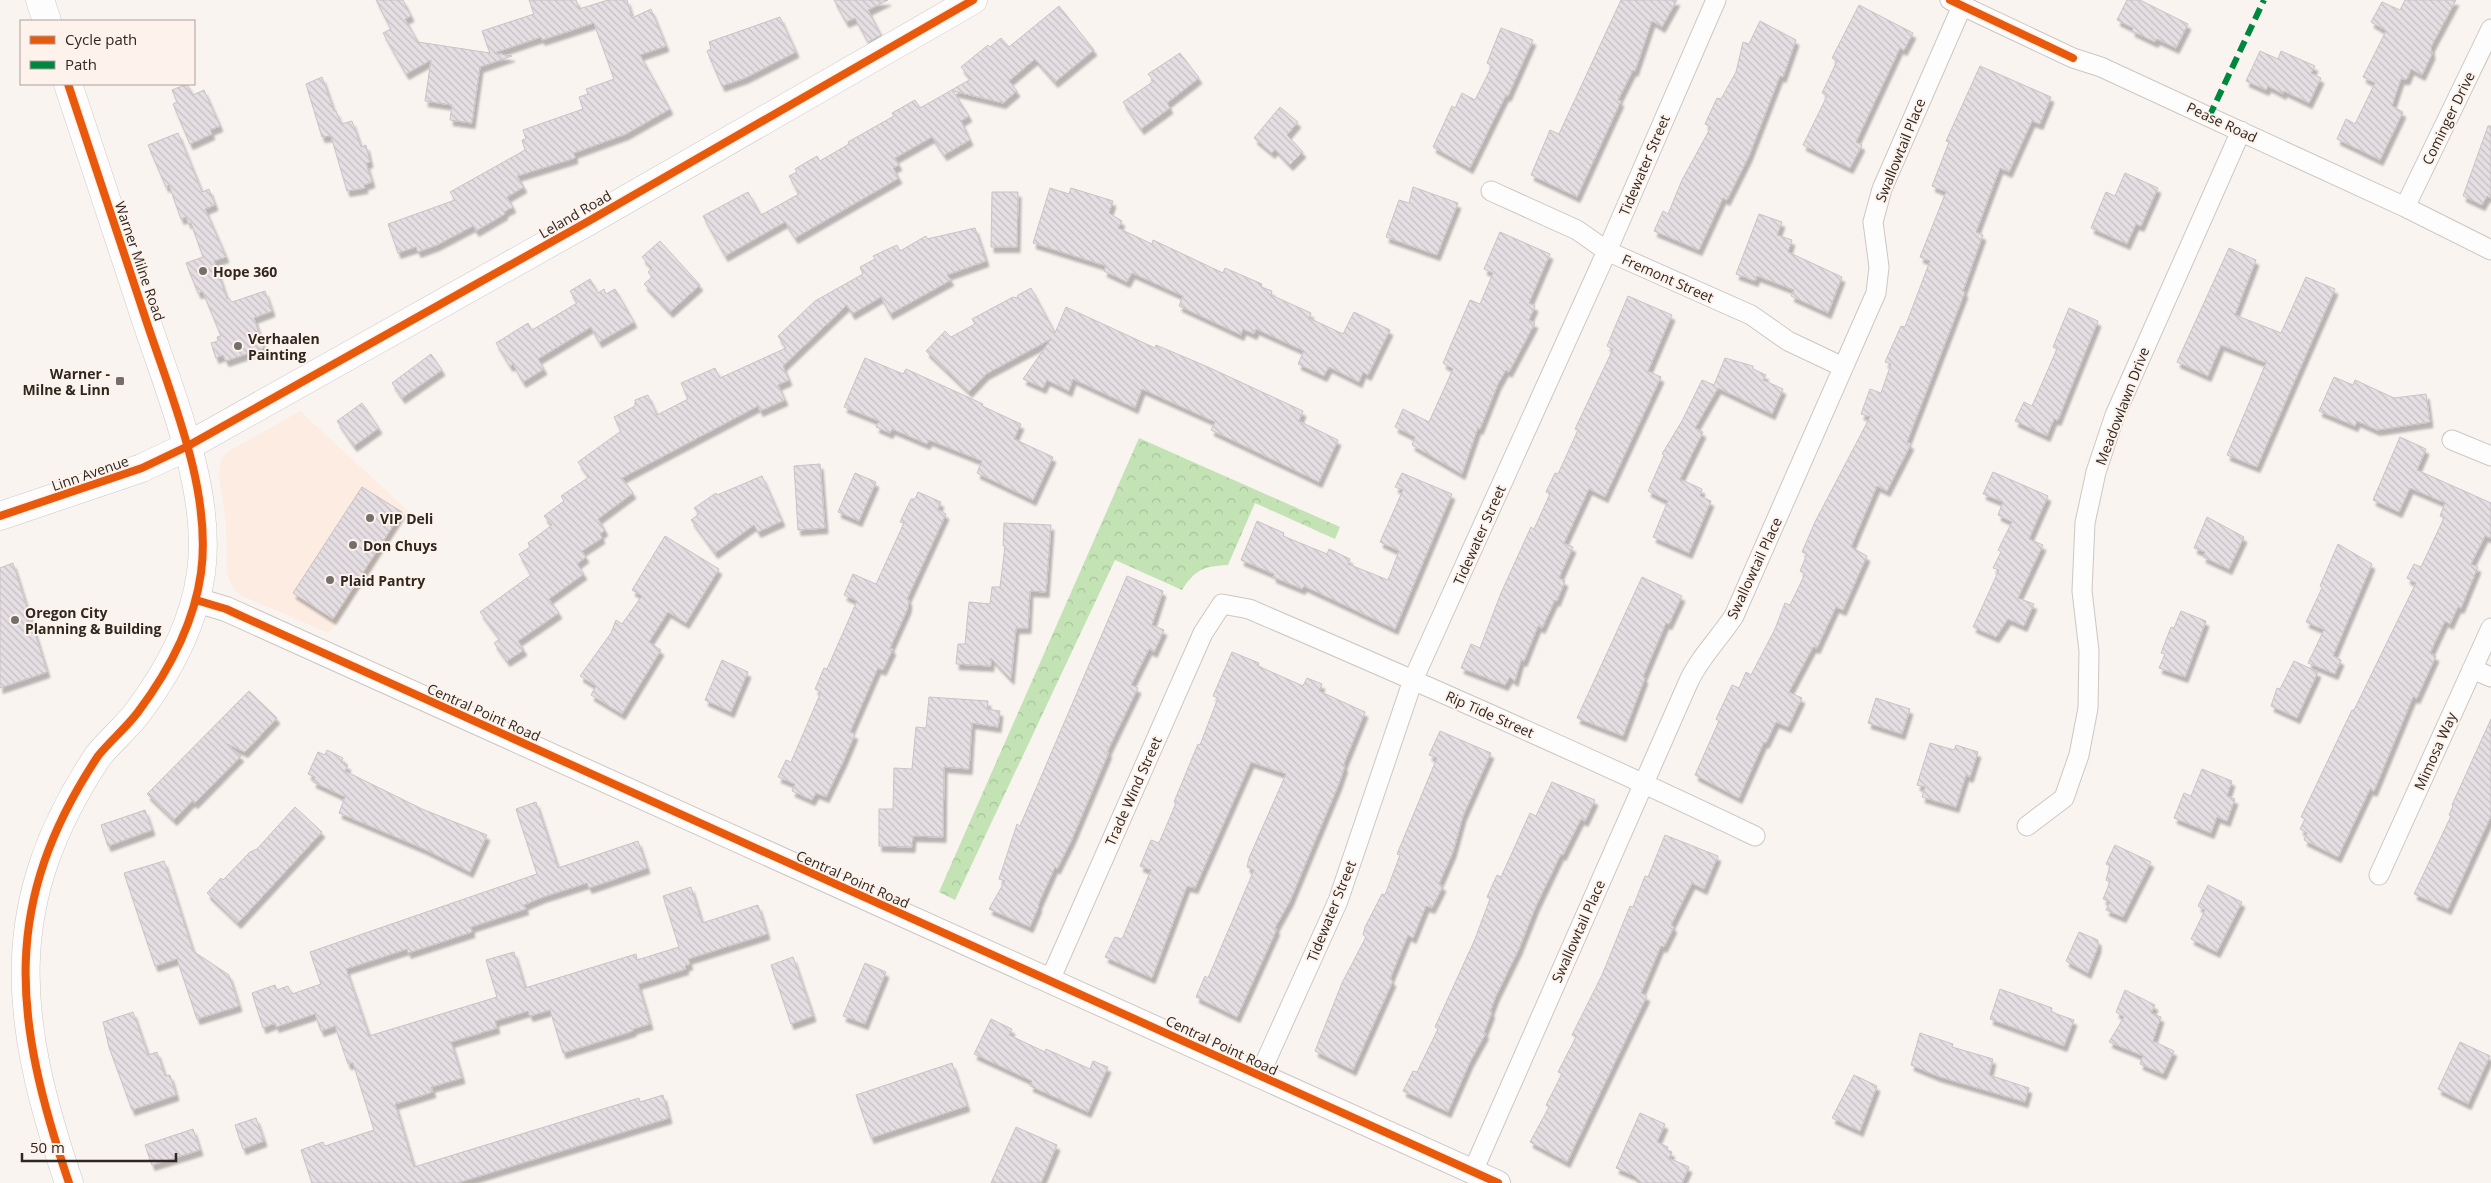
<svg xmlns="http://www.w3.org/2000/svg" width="2491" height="1183" viewBox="0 0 2491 1183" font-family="'Open Sans',sans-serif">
  <defs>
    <pattern id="forest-crowns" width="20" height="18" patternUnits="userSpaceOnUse" patternTransform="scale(1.25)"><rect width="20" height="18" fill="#c3e3b5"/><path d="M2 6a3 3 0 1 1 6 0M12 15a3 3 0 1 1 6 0" fill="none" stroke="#a8c39b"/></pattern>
    <pattern id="building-back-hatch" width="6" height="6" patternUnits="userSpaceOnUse" patternTransform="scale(1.25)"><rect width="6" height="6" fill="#e5dfe4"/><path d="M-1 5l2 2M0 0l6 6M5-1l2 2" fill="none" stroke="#c5bfc3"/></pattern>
    <filter id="shadow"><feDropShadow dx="3" dy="5.5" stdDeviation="1" flood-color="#0004"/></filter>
  </defs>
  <rect width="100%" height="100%" fill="#f9f4f0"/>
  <path fill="#fcece1" d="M300,411L408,511L329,633L242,596L235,591L227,574L226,522L219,478L221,459L229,451Z"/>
  <path fill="url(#forest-crowns)" d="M1139,438L1340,527L1335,539L1255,503L1228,565C1205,566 1195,569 1182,590L1115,560L955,900L939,892Z"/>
  <path fill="url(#building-back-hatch)" stroke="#c8c3c6" filter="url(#shadow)" d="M376,0H403L411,16L405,19L418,42L490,53L482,31L534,14L529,0H576L579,9L608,0H627L632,18L651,9L666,46L640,55L670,109L626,134L574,153L575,158L517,176L524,187L507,197L513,207L504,212L505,214L476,231L473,226L437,245L418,252L416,247L398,253L388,224L455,200L450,192L525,150L522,140L526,139L523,130L583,109L579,97L588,94L586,89L614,79L594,23L542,40L541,37L494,53L512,56L480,67L472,123L450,120L452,105L425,101L431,60L406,74L383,33L391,29Z
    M834,0H888L868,10L881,35L868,42L855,18L846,22Z
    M1621,0H1677L1662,27L1652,21L1635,71L1633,70L1618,100L1621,101L1577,197L1531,175L1550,130L1559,134Z
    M2127,0H2140L2188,24L2176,48L2157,39L2155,42L2132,31L2133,28L2117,20Z
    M2405,0H2456L2431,47L2432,54L2422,75L2411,69L2407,79H2401L2392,106L2403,112L2380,160L2337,139L2346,119L2355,124L2375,83L2363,77L2386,31L2371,22L2382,2L2400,10Z
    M1859,5L1913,33L1904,50L1900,48L1856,142L1862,145L1850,168L1803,145L1827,96L1822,93L1837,61L1832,58Z
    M1059,6L1094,50L1055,82L1035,59L1009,81L1017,91L1003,103L953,91L969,116L961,121L970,140L944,155L932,137L895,158L899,165L893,168L899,178L840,212L795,238L785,222L725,256L703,216L748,192L761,215L799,194L789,176L797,172L795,169L817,156L820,161L849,144L848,142L894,116L892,113L915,100L920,108L971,79L961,67L988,45L990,47L1001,38L1009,47Z
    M780,17L796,52L745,78L722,86L707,51L711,49L709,42Z
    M1760,21L1796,40L1783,77L1780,76L1749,156L1727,200L1723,198L1699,250L1654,231L1663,211L1668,214L1682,180L1711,127L1705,124L1717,98L1721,99L1736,72L1743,42L1749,44Z
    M1501,28L1533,40L1508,96L1506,95L1470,168L1433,147L1452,106L1455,108L1462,93L1475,100L1492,66L1487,63Z
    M2260,51L2278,59L2281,51L2315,66L2311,73L2321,78L2309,103L2284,91L2283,94L2268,86L2266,90L2246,81Z
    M1180,53L1199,78L1167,103L1170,108L1141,129L1123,102L1154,81L1148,74Z
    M1980,66L2051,97L2040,124L2032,121L2009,172L2000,168L1976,232L1983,235L1963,291L1965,292L1907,442L1911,444L1887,491L1877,486L1851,547L1867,556L1843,610L1836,607L1817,648L1813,647L1789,692L1802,698L1788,727L1776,722L1766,743L1764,742L1739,798L1695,775L1719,721L1716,719L1732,685L1739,688L1746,672L1751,675L1775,629L1785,603L1790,605L1805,574L1800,571L1807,554L1802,552L1815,522L1870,417L1861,414L1870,389L1881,393L1891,364L1885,362L1901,326L1905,327L1930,261L1920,257L1946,192L1932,186L1949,142L1946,141Z
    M322,77L334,111H336L341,124L352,121L361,147L366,145L370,162L366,163L372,182L364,185L365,188L347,191L331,136L322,137L306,84Z
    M187,84L193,95L204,90L220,126L210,130L212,134L190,144L173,104L177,102L172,90Z
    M1280,107L1298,122L1287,135L1303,152L1290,165L1275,149L1272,153L1254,138Z
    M2488,126H2491V198L2487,196L2482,205L2463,196Z
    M178,133L202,192L209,189L215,205L205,209L226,257L214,261L227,299L229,298L232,302L265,291L272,311L254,318L264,348L226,361L223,355L216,358L211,343L218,341L217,337L221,336L203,292L198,293L186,263L203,257L191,223H188L186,217L181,219L169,185L166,187L148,145Z
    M2125,173L2158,188L2141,226L2136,224L2127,244L2091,228L2106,192L2115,196Z
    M1413,187L1458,203L1437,255L1386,237L1399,200L1409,203Z
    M1050,188L1069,194L1071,188L1113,201L1109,213L1122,221L1118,228L1152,244L1153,240L1223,273L1225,268L1262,284L1261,287L1272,291L1271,295L1311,313L1309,318L1343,334L1354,312L1390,330L1368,375L1363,372L1359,382L1329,367L1324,376L1298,364L1304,351L1256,329L1254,334L1243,329L1241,335L1179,306L1183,296L1132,273L1127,282L1104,271L1106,266L1033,243Z
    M992,192H1018L1017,247H991Z
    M1759,214L1782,222L1777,235L1792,240L1788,252L1842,277L1828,313L1791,296L1794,290L1757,276L1755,281L1736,274Z
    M975,228L986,261L947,275L951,280L890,314L881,297L852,314L847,305L783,366L789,380L778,385L785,400L760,411L758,406L622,478L633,493L598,519L605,530L600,534L602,538L582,551L586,557L577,564L584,574L549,599L559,613L518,641L524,650L507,661L494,643L500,639L480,612L531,575L519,554L530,547L528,543L552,525L544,516L564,501L561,496L589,477L578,462L621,431L614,417L635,406V400L648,395L657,415L688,399L681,383L715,368L720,378L786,348L778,336L815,301L863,274L860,267L875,259L873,256L897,245L900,251L926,236L927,239Z
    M1500,232L1550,254L1529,303L1535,306L1529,320L1535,323L1509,372L1506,370L1498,384L1480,429L1478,428L1462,474L1412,445L1415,437L1395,427L1403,409L1429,422L1453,369L1443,363L1470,300L1480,304L1493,273L1484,269Z
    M660,241L700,285L670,312L644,284L652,277L648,272L652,268L642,257Z
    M2229,248L2256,260L2235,315L2281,333L2306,277L2335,289L2257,467L2227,455L2266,363L2221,345L2208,376L2177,362Z
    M590,279L598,293L604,289L606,294L615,289L634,322L599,342L591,327L538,359L544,369L523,382L513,364L510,366L496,343L528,323L532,330L577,303L570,291Z
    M1031,288L1055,333L1066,307L1155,348L1156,345L1208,367L1303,411L1299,421L1338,440L1319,482L1211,430L1215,422L1142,389L1135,408L1073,379L1069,391L1047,380L1043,388L1023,379L1051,339L986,374L969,392L926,351L945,331L951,337L975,324L972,319L1013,297L1017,298L1018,295Z
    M1628,296L1672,315L1648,371L1661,377L1605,497L1589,489L1564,543L1573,547L1559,578L1565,581L1557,601L1555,600L1542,628L1538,626L1524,661L1521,660L1515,681L1510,677L1505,685L1461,668L1471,644L1480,648L1501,593L1531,527L1534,529L1550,494L1546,492L1555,473L1558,474L1578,430L1575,429L1613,349L1607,346Z
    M2069,308L2098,321L2058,420L2054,419L2047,436L2015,421L2024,402L2032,406L2057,349L2053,347Z
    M431,354L442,370L402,398L392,383Z
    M865,358L903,374L906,369L983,404L982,406L1021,424L1014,439L1053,457L1033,500L977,473L982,461L929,440L927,444L892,429L890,433L876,427L879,421L844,407Z
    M1725,358L1753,366V369L1766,375L1763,380L1783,389L1772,414L1718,388L1695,428L1703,432L1680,479L1702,489L1700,496L1711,501L1689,553L1653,537L1668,501L1648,491L1664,455L1662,454L1682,421L1702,380L1714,385Z
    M2334,377L2353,385L2355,380L2394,398L2426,394L2430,422L2377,430L2357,421L2355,426L2319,411Z
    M362,403L379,428L354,446L337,421Z
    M2400,437L2426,449L2417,470L2491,503V538L2485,536L2471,564L2478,567L2461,608L2458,607L2450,624L2445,621L2430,653L2436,656L2417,698L2413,697L2374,791L2370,789L2338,857L2304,840L2307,833L2300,829L2305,819L2301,817L2352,710H2354L2416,583L2407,578L2414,564L2421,567L2444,518L2440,516L2445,503L2410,488L2399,512L2373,500Z
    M820,464L825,528L798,530L794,466Z
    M1993,472L2048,496L2029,539L2043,545L2018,598L2034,604L2024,626L2008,619L1996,637L1973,627L1999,570L1993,568L2001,552L1998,550L2012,522L1998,515L2003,502L1983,494Z
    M855,473L876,482L859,521L838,512Z
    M1402,473L1452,494L1395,629L1304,586L1302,589L1273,577L1274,574L1241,560L1257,521L1284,533L1283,536L1327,554L1329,549L1350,559L1348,564L1388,580L1399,551L1380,542L1403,490L1395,487Z
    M762,476L782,521L758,532L754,525L715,553L691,520L699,514L694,508L716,493L717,495Z
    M362,487L402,512L333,619L293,593Z
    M918,492L941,502L938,509L946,514L907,599L909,600L908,608L890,648L893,649L883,670L878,668L850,732L855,734L844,760L826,797L816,793L812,800L792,791L795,784L778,777L786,760L791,762L821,692L815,689L824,668L827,669L857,601L844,595L853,574L876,584L904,523L900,522L911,499H915Z
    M2207,517L2244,537L2229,569L2203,557L2205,552L2194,548Z
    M1004,523L1051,525L1046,592L1030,591L1028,628H1016L1011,679L991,658V666L956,664L958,644H965L969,602L990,604L992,587H1000L1005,546H1003Z
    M665,536L719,569L686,623L668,612L649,642L661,650L622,714L591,695L596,686L580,676L611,633L616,620L622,624L642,596L632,590Z
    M2338,544L2372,564L2333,656L2341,660L2335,674L2308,663L2324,630L2306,622L2322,588L2320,586Z
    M13,563L47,672L0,688V568Z
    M1127,576L1163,591L1152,625L1164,630L1154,652L1149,649L1131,685L1138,688L1107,752H1109L1072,839L1057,869L1055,867L1038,905L1039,906L1030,927L989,909L1005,881L999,879L1017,824L1020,826Z
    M1642,577L1682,596L1669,624L1666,623L1643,677L1645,678L1623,736L1577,718Z
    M2181,611L2206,621L2185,677L2159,668L2165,654L2161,653L2171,627L2174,628Z
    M1232,652L1259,663L1258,666L1303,686L1307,678L1322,684L1319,691L1365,712L1343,766H1345L1338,786L1290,901L1275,928L1277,929L1237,1017L1196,997L1205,976L1208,978L1254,870L1247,867L1249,858L1286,774L1251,762L1195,888L1187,886L1152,978L1105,957L1115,937L1122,939L1151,870L1140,866L1151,840L1159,843L1176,803L1174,802L1198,744L1200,745L1218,698L1213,696Z
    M722,660L748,672L731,712L705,700Z
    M2294,661L2318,672L2297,718L2271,706L2277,688L2280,689Z
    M249,691L277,718L245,752L227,744L241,756L195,803L192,801L174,820L147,794Z
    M929,697L988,701L987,709L1000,711L998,727L972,723L969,769L944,767L943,837L913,836L912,847L879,846V809H893L894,768L912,769L916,727L926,728Z
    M1876,698L1910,709L1902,734L1868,723Z
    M2491,719V816L2448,909L2414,894L2451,816L2449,815L2453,806L2452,805Z
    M1440,731L1491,753L1463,816L1453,852L1439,884L1443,886L1432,908L1426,906L1413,938L1408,935L1390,979L1393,981L1353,1070L1315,1051L1342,983L1366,937L1363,935L1365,927L1382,894L1385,895L1400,855L1397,854L1437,758L1429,755Z
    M1930,743L1954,750L1956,745L1978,752L1970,777L1966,775L1956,807L1922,797L1925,787L1917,785Z
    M327,750L343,758L341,762L348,765L345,771L422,809L487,835L470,872L424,849L339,813L345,797L313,782L315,777L308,774L318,752L325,755Z
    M2202,769L2232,781L2227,796L2235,799L2227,821L2217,817L2211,833L2174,818L2184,793L2191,796Z
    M1552,782L1595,800L1585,821L1581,819L1563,855L1561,854L1536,906L1519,949L1496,996L1490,1012H1492L1484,1032L1486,1033L1470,1062L1448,1112L1403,1091L1413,1071L1417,1072L1438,1029L1435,1027L1475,939L1490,899L1487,897L1497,875L1501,877L1530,813L1536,816Z
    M536,802L558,868L638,841L647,868L589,888L587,883L543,897L524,905L526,909L471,927L472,932L408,953L407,949L346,969L369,1036L497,997L486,960L514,952L525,988L636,954L637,960L679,947L663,896L691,887L702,923L758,905L767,934L688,959L690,964L685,966L686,969L638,984L650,1024L633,1029V1031L563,1053L550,1010L530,1016L528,1011L495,1021L497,1028L451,1042L462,1078L431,1087L433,1092L395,1104L414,1167L639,1098L640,1102L663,1095L669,1118L457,1183H312L301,1150L323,1142L325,1146L374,1130L353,1063L348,1064L335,1026L321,1031L315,1014L276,1027L275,1023L263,1028L252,993L275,985L277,990L288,986L292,994L321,984L310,952L537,874L516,809Z
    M295,807L322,832L238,923L207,893L221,878L223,880L250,852L257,849Z
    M145,810L152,830L108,846L101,825Z
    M1665,835L1718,856L1704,889L1692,883L1671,925L1674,927L1664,947L1661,946L1641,993L1647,996L1567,1162L1530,1142L1549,1107L1546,1105L1562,1074L1558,1072L1576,1037L1572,1035L1602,975L1630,906L1633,907L1645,876L1648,877Z
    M2115,845L2151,862L2123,917L2106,910L2110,902L2103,899L2110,882L2106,880L2110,866L2106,864Z
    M164,861L193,951L229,975L239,1006L197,1019L177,959L155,966L124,873Z
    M2208,885L2242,902L2217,952L2191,939L2205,910L2198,906Z
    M2079,932L2098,940V947L2088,973L2066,961Z
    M793,957L813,1016L791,1024L771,965Z
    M865,963L886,972L865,1024L843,1016Z
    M2000,989L2052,1008L2051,1012L2074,1020L2064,1046L1990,1019Z
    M2125,990L2155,1005L2151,1013L2161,1017L2153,1041L2174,1051L2163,1074L2140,1064L2143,1056L2109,1042L2124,1017L2116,1012Z
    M133,1012L148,1055L157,1052L165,1076L170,1075L176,1095L132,1110L109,1047L103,1022Z
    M991,1019L1012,1029L1009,1035L1045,1052L1046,1049L1090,1069L1093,1061L1108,1067L1088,1112L1030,1086L1032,1081L974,1054Z
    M1920,1033L1953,1044L1952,1047L1993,1059L1989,1075L2029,1088L2025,1102L1937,1076L1911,1065Z
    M2460,1042L2490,1056L2468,1104L2438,1089Z
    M952,1063L967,1106L871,1138L856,1095Z
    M1854,1075L1877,1086L1860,1131L1832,1118Z
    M1640,1113L1665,1124L1657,1142L1668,1147L1667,1150L1672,1152L1669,1158L1689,1167L1682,1183H1642L1633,1175L1616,1168Z
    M256,1118L264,1141L243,1149L235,1125Z
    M1016,1127L1057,1145L1041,1183H991Z
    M193,1129L200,1150L152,1165L145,1145Z"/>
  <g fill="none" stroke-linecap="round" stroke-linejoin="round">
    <g stroke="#cdc7c2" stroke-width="21">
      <path id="minor" d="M1950,0L2073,58L2101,67L2209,117L2405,207L2491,250
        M1491,191L1577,230L1607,251L1751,315L1788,341L1843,367
        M2405,207L2491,29
        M2452,440L2491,456
        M2472,669L2491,677
        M2027,826L2064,798L2079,755L2088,708L2089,651L2082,591L2085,523L2096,472L2115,415L2241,131
        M2379,875L2491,628
        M1050,980L1203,633L1222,604L1249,609C1419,682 1588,756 1755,836
        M1259,1076L1338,901L1413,680L1607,251L1716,0
        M1473,1171L1688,683C1699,658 1719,639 1734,616L1876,293L1879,267L1873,222L1882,189L1962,6"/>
    </g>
    <g stroke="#cdc7c2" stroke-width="26">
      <path id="tertiary" d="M196,600L226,609L1498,1183"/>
    </g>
    <g stroke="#cdc7c2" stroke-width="29">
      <path id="secondary" d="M40,0L47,21
        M68,84C94,165 122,245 148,326C173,401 212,493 201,573C194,623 168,672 138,712C126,728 110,741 98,756C0,904 13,1017 69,1183
        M0,516L142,468L186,447L587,222L973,0"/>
    </g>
    <use href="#minor" stroke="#fefdfd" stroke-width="19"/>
    <use href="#tertiary" stroke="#fefdfd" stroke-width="24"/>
    <use href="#secondary" stroke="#fefdfd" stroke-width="28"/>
    <path stroke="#00873e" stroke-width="6" stroke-dasharray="12 6" stroke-linecap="butt" d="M2209,117L2264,0"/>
    <g stroke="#fdf3ec" stroke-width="11">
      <path id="cycleway" d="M1950,0L2073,58
        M68,84C94,165 122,245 148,326C173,401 212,493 201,573C194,623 168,672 138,712C126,728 110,741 98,756C0,904 13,1017 69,1183
        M0,516L142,468L186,447L587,222L973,0
        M196,600L226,609L1498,1183"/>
    </g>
    <use href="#cycleway" stroke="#e8590c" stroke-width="8"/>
  </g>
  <g fill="#766f69" stroke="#fdf3ec" stroke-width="2">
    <circle cx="203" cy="271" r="5"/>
    <circle cx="238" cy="346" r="5"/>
    <rect x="115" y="376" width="10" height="10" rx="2.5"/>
    <circle cx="370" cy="518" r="5"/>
    <circle cx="353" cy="545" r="5"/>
    <circle cx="330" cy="580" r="5"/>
    <circle cx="15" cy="620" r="5"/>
  </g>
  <g text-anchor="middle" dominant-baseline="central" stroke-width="4" stroke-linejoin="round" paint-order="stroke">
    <g font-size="14" fill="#2f2720" stroke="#fdf3ec">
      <text transform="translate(2448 118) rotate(-64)">Cominger Drive</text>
      <text transform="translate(2222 122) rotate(25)">Pease Road</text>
      <text transform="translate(1900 150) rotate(-68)">Swallowtail Place</text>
      <text transform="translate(1644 165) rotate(-67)">Tidewater Street</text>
      <text transform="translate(575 214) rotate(-30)">Leland Road</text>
      <text transform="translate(140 261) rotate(71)">Warner Milne Road</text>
      <text transform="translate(1668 278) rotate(24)">Fremont Street</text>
      <text transform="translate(2122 406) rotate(-69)">Meadowlawn Drive</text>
      <text transform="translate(90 473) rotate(-19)">Linn Avenue</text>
      <text transform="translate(1479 535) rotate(-66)">Tidewater Street</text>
      <text transform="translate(1754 568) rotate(-65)">Swallowtail Place</text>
      <text transform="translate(484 712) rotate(24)">Central Point Road</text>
      <text transform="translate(1490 714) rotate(24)">Rip Tide Street</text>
      <text transform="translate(2435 751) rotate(-66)">Mimosa Way</text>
      <text transform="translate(1133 791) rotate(-66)">Trade Wind Street</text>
      <text transform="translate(853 879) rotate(24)">Central Point Road</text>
      <text transform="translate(1331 911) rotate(-68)">Tidewater Street</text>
      <text transform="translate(1578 931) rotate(-66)">Swallowtail Place</text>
      <text transform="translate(1222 1045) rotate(25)">Central Point Road</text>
    </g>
    <g font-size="14" font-weight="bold" fill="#2f2720" stroke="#fdf3ec" text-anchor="start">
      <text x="213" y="271">Hope 360</text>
      <text x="248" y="338">Verhaalen<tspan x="248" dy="16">Painting</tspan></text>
      <text x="110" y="373" text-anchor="end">Warner -<tspan x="110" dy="16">Milne &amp; Linn</tspan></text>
      <text x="380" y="518">VIP Deli</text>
      <text x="363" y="545">Don Chuys</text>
      <text x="340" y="580">Plaid Pantry</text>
      <text x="25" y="612">Oregon City<tspan x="25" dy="16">Planning &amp; Building</tspan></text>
    </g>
  </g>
  <rect x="20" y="20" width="175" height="65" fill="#fdf3ec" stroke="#aba19a"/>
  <rect x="30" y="36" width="25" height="8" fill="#e8590c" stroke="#aba19a"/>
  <text x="65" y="45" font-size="15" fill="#2f2720">Cycle path</text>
  <rect x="30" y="61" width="25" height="8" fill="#00873e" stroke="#aba19a"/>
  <text x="65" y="70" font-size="15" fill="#2f2720">Path</text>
  <path d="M22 1153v8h154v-8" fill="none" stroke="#2f2720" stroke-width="2.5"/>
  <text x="30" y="1153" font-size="15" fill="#2f2720" stroke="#fdf3ec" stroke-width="4" paint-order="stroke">50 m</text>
</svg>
